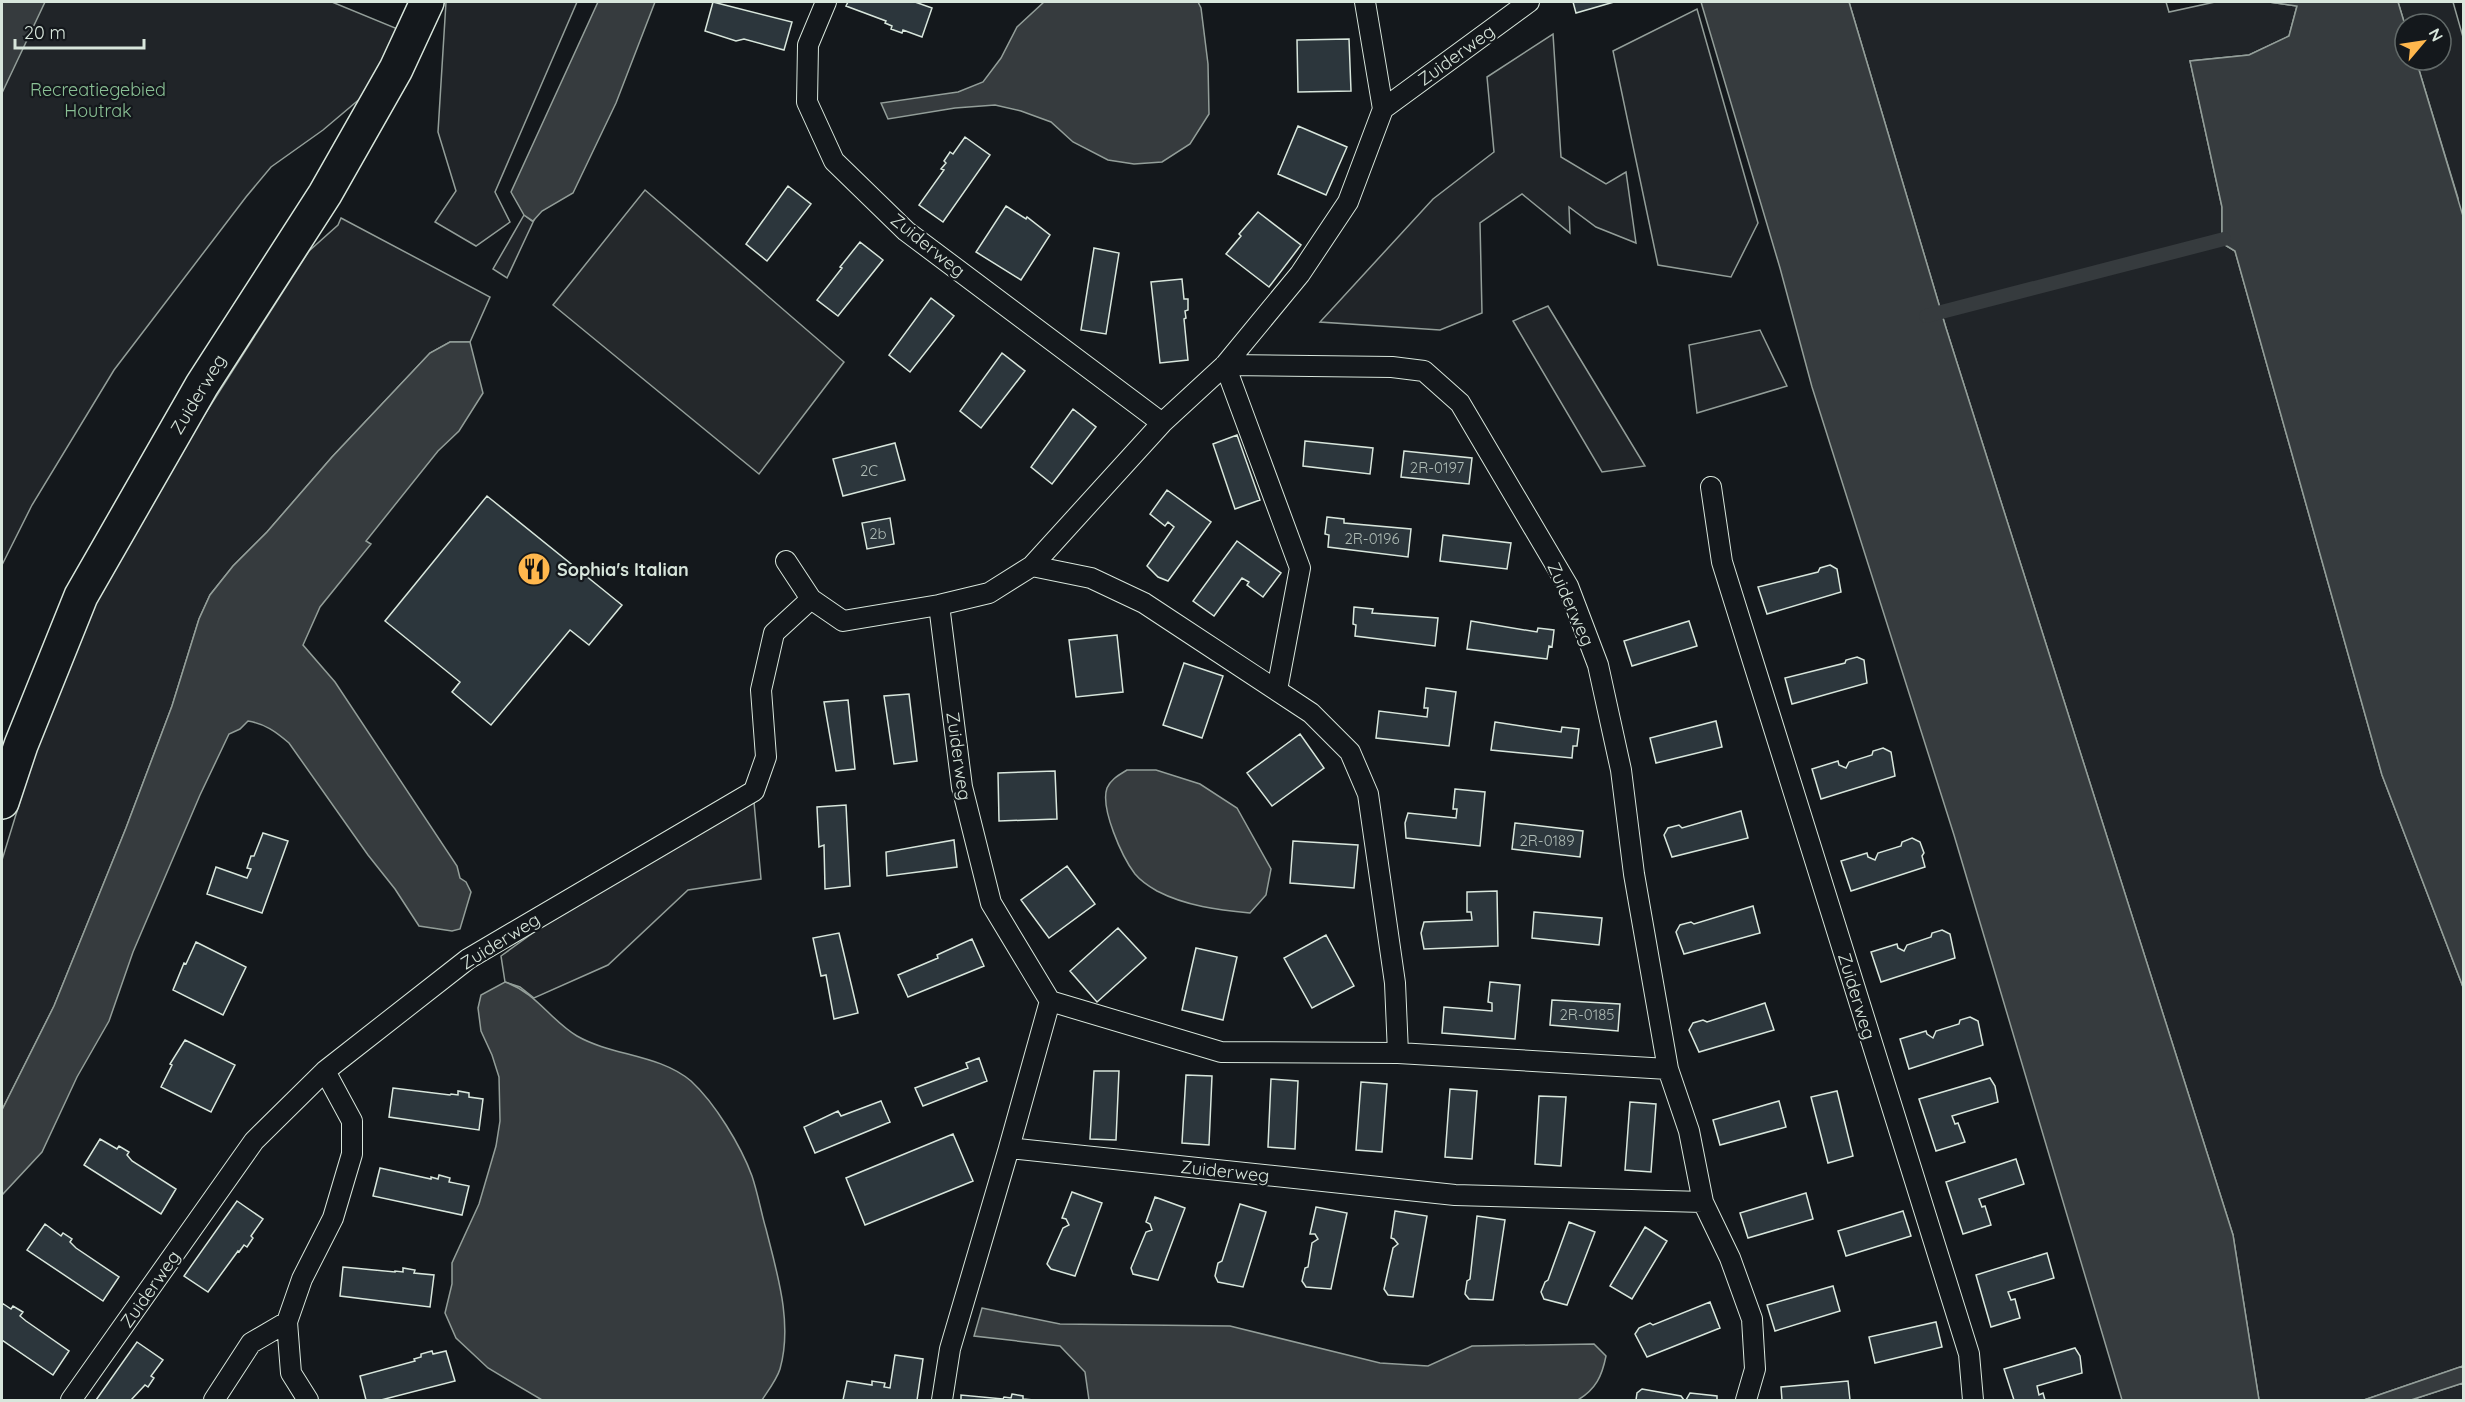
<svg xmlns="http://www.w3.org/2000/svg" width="2465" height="1402" viewBox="0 0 2465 1402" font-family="Quicksand,sans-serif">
  <rect width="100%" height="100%" fill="#14181c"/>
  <path fill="#202428" stroke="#939e99" stroke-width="1.5" d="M2,2H332L405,32L362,97L323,130L271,167L246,197L114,370L32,505L2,565Z
    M446,2H577L495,192L510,222L476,246L435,222L456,191L438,132Z
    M1849,2H2166L2169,12L2215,2H2269L2297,6L2289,36L2249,55L2190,61L2222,207V234L2225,245L2235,251L2382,775L2463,987V1366L2364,1400H2259L2233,1235L1946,328Z
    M2398,2H2453L2463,37V380L2458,198L2416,60H2441V24L2405,25Z
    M1697,9L1758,223L1731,277L1658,265L1613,51Z
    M1553,34L1561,157L1606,184L1626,172L1636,243L1596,227L1569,207L1570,233L1522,194L1480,223L1482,313L1440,330L1320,322L1433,199L1494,152L1487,77Z
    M524,215L532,221L535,218L507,278L493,269Z
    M341,218L490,297L470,342H450L430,353L332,457L267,532L233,566L210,595L199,619L172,706L126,828L54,1006L2,1110V860L49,707L106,574L189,439L309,251L338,225Z
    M1548,306L1645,466L1602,472L1513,321Z
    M1760,330L1787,386L1697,413L1689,345Z
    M754,802L761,879L688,890L608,965L534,998L520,987L505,982L501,956L555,917Z
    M2463,1383V1400H2411Z"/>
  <path fill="#24282b" stroke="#939e99" stroke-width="1.5" d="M645,190L844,362L759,474L553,305Z"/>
  <path fill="#363b3e" stroke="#939e99" stroke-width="1.5" d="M2,2H45L2,93Z
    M598,2H655L616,103L573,193L542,211L533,221L524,215L511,192Z
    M1044,2H1198L1201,8L1208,64L1209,114L1190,144L1162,162L1134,164L1108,160L1073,142L1051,122L1021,111L995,105L955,108L888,119L881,103L958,92L983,82L1001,58L1017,27Z
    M1701,2H1849L1946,328L2233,1235L2259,1400H2122L1954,835L1812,387L1780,268Z
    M2269,2H2398L2405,25V60H2416L2463,216V987L2382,775L2235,251L2225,245L2222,234V207L2190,61L2249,55L2289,36L2297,6Z
    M450,342H470L483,393L459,431L438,451L366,541L371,544L320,607L303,645L335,682L457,866L460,878L466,882L471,892L460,929L452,931L419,926L395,889L368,855L289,743C275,731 265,724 248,721L240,729L229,734L200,795L133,952L109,1021L77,1077L42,1152L2,1195V1110L54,1006L126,828L172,706L199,619L210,595L233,566L267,532L332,457L430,353Z
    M1127,770H1156L1200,784L1237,808L1271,869L1266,895L1250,913C1218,910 1186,906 1157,891C1150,887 1140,880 1135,874C1122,857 1100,808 1107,788C1111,779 1119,775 1127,770Z
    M505,982C537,993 550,1020 577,1036C612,1056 659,1054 691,1081C715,1103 741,1146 752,1176C758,1194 761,1212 766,1229C777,1273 793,1323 780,1369C777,1379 768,1391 762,1400H542L488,1368L456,1338L445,1313L452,1284V1263L479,1204L496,1146L500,1121L499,1077L492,1055L481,1031L478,1008L481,995Z
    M982,1308L1060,1324L1230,1326L1380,1363L1428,1366L1472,1346L1594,1344L1606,1356C1602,1376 1596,1389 1578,1400H1089L1085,1372L1060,1346L974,1336Z
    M2463,1366V1383L2411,1400H2364Z"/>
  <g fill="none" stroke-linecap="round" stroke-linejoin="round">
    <path stroke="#363b3e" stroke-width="14" d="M1926,316L2224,239"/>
  </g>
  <path fill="#2c363c" stroke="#d8e6dc" stroke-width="1.5" d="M713,2L792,22L784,50L744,39L736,41L705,31Z
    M848,2H915L932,8L922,37L903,30L902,33L891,29L892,26L885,23L886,21L846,6Z
    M1573,2H1614L1576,13Z
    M1349,39L1351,91L1298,92L1297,40Z
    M1298,126L1347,147L1326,195L1278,174Z
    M965,137L990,155L943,222L919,205L944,170L941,169L946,163L944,161L950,152L953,154Z
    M788,186L811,204L767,261L746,244Z
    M1006,206L1026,219L1027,217L1050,235L1021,280L976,252Z
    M1258,212L1301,245L1269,287L1226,254L1241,236L1239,234Z
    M860,242L883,260L838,316L817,300L842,268L840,267Z
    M1094,248L1119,253L1106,334L1081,330Z
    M1182,279L1184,299H1188V310L1185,311L1186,318L1184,319L1188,360L1160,363L1151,282Z
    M931,298L954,316L910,372L889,355Z
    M1002,353L1025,371L981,428L960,411Z
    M1073,409L1096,427L1052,484L1031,467Z
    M1237,435L1260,500L1235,509L1213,444Z
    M1305,441L1373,448L1370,474L1303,466Z
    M895,443L905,480L843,496L833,459Z
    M1404,451L1472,458L1469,484L1401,477Z
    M1167,490L1211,522L1168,581L1158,577L1147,566L1174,527L1168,522L1165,526L1150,514Z
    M487,496L622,605L589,645L570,630L491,725L452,692L460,682L385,621Z
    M1327,517L1344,519V523L1411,529L1408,557L1328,547L1329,535L1325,534Z
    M890,518L894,544L867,549L862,523Z
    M1443,535L1511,543L1507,569L1440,561Z
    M1237,541L1281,573L1263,597L1247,585L1249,582L1242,578L1214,616L1193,601Z
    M1830,565L1837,569L1841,592L1767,614L1758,587L1818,572L1820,568Z
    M1354,607L1373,609L1372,613L1438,618L1435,646L1355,636L1356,625L1353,624Z
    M1471,621L1537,632L1538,628L1554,630L1552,647L1549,646L1547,659L1467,649Z
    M1689,621L1697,646L1632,666L1624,641Z
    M1117,635L1123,692L1076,697L1069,640Z
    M1857,657L1864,660L1867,683L1792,704L1785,678L1845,663L1846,660Z
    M1184,663L1223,676L1202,738L1163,725Z
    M1426,688L1456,692L1449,746L1376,738L1379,711L1427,717L1428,708H1424Z
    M909,694L917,761L894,764L884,696Z
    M848,700L855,769L836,771L824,702Z
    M1716,721L1722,747L1656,763L1650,738Z
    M1495,722L1561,732L1562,727L1579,729L1577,746H1573L1572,758L1491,750Z
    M1300,734L1324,768L1272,806L1247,773Z
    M1883,748L1891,752L1895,776L1821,799L1812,769L1838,761L1839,765L1846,768L1849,762L1872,755L1873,751Z
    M1055,771L1057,819L999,821L998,773Z
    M1455,789L1485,792L1480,846L1406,838L1405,823L1408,813L1456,818L1457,809H1453Z
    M846,805L850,886L825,889L824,845L819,847L817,807Z
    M1741,811L1748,838L1672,857L1664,835L1668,828L1679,825L1682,828Z
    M1515,823L1583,831L1580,857L1512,849Z
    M263,833L288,841L262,913L207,894L216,867L247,878L251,869L247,868L251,856H254Z
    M1912,838L1920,842L1924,853L1922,856L1925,867L1851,891L1841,861L1867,853L1868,857L1875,860L1878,853L1901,846L1902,842Z
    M954,840L957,867L887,876L886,852Z
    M1293,841L1358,845L1354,888L1290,883Z
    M1067,866L1095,904L1049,938L1021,900Z
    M1497,891L1498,946L1424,949L1421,933L1424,922L1472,920L1471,912H1467V892Z
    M1753,906L1760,933L1684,954L1676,932L1680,925L1691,922L1694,924Z
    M1534,912L1602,918L1599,945L1532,938Z
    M1118,928L1146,958L1097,1002L1070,971Z
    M1942,930L1950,934L1955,958L1881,982L1871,952L1897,944L1898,948L1904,951L1907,945L1931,937L1932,933Z
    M839,933L858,1013L834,1019L826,975L821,976L813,938Z
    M1326,935L1354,986L1312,1008L1284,958Z
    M972,939L984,966L908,997L898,975L938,958L937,955Z
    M196,942L246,967L223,1015L173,990L184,963L186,964Z
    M1196,948L1237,957L1223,1020L1182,1010Z
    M1490,982L1520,985L1515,1039L1442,1033L1444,1007L1492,1011V1003L1488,1002Z
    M1552,1000L1620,1004L1618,1031L1550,1025Z
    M1765,1003L1774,1030L1699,1052L1689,1030L1693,1023L1703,1020L1707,1022Z
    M1970,1017L1978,1021L1983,1045L1909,1069L1900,1039L1926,1031L1927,1034L1933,1038L1936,1031L1959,1024L1960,1020Z
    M185,1040L235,1065L211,1112L161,1087L172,1065L170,1064Z
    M979,1058L987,1081L923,1106L915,1088L968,1068L966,1063Z
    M1094,1071H1119L1116,1140L1090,1139Z
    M1186,1075L1212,1076L1209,1145L1182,1143Z
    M1990,1078L1995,1086L1998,1102L1952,1116L1955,1124L1958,1123L1965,1142L1936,1151L1919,1099Z
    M1271,1079L1298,1081L1295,1149L1268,1147Z
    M1361,1082L1387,1084L1382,1152L1356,1150Z
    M393,1088L450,1095L451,1094L458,1095V1091L469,1093V1097L483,1099L479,1130L389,1117Z
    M1450,1089L1477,1091L1472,1159L1445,1157Z
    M1837,1091L1853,1156L1828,1163L1811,1097Z
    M1539,1096L1566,1097L1561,1166L1535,1164Z
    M881,1101L890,1122L815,1153L804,1127L838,1111L841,1116Z
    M1779,1101L1786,1127L1720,1145L1713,1120Z
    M1630,1102L1656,1104L1651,1172L1625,1170Z
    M953,1134L973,1181L865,1225L846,1178Z
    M100,1139L117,1149L119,1146L129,1152L127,1155L132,1161L176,1189L161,1214L84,1165Z
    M2016,1159L2024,1184L1979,1199L1982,1207L1985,1206L1991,1225L1963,1234L1946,1182Z
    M380,1168L431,1179V1177L438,1179L439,1175L450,1178L449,1182L469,1186L462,1215L373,1196Z
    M1072,1192L1102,1203L1075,1276L1051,1269L1047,1264L1063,1228L1069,1225L1066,1219L1062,1218Z
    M1806,1193L1813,1219L1748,1238L1740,1213Z
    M1155,1197L1185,1208L1158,1280L1133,1274L1131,1268L1146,1232L1152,1230L1150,1224L1146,1222Z
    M237,1201L263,1219L251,1236L253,1238L247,1247L244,1245L239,1252L238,1251L208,1292L184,1276Z
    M1240,1204L1266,1212L1243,1287L1218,1282L1215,1276L1218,1263L1222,1261Z
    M1316,1207L1347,1213L1331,1289L1306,1287L1302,1281L1305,1268L1308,1267L1312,1243L1318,1239L1315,1234H1310Z
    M1395,1211L1427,1216L1413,1297L1388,1295L1384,1289L1393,1248L1398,1244L1394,1239L1391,1238Z
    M1903,1211L1911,1236L1846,1256L1838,1231Z
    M1477,1216L1505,1220L1493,1300L1469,1299L1465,1294L1467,1281L1470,1279Z
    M1569,1222L1595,1232L1567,1305L1544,1299L1541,1292L1545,1282L1548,1280Z
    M45,1224L61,1236L63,1233L72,1239L70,1242L76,1248L119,1277L103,1301L27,1250Z
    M1645,1227L1667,1241L1632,1299L1610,1286Z
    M2047,1253L2054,1278L2008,1292L2011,1300L2015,1299L2020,1318L1991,1327L1976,1275Z
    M343,1267L395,1272V1271L403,1272V1268L415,1270L414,1273L434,1275L430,1307L340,1296Z
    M1833,1286L1840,1311L1775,1331L1767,1305Z
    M1710,1302L1720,1328L1647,1357L1635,1334L1639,1328L1650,1323L1653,1325Z
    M2,1303L11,1309L13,1306L23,1312L20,1316L26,1321L69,1351L53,1375L2,1340Z
    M1936,1322L1942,1347L1875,1363L1869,1337Z
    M137,1342L163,1360L151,1376L154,1378L148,1387L145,1385L131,1400H96Z
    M2075,1348L2080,1356L2082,1373L2037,1386L2039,1395L2043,1393L2045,1400H2014L2004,1369Z
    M432,1351L433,1354L446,1351L455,1381L381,1400H366L360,1376L415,1361L414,1359L421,1357V1354Z
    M895,1355L923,1359L917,1400H843L847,1381L872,1385V1381L885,1383L884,1387L890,1388Z
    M1848,1381L1850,1400H1782L1781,1387Z
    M1642,1389L1681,1396L1684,1400H1636L1637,1393Z
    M1690,1393L1717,1396V1400H1686Z
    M1012,1394L1023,1396V1399L1034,1400H961V1395L1003,1399L1004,1397L1011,1398Z"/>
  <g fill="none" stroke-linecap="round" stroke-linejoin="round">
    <g stroke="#d8e6dc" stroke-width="22">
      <path id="service" d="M826,2L808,45L807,102L834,161L906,231L1162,423
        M1383,109L1529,2
        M1711,487L1722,562L1969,1354L1973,1400
        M786,561L811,599L843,621L939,605L989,593L1032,566L1162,423L1225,365L1300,274L1348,202L1383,109L1365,2
        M1032,566L1091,578L1144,603L1311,713L1350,752L1368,794L1395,983L1398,1053
        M939,605L962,787L991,903L1050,1001L1221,1052L1398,1053L1668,1069
        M1277,690L1300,568L1225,365L1392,367L1424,371L1460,403L1568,586L1598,665L1621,770L1634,874L1668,1069L1689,1131L1703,1202L1730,1258L1752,1319L1755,1369L1746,1400
        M1009,1148L1050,1001
        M71,1400L254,1141L325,1071L468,959L754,791L766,757L761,690L774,633L811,599
        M214,1400L251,1343L287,1322
        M308,1400L291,1373L287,1322L302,1279L333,1218L352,1154V1121L325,1071
        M942,1400L950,1349L1009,1148L1455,1195L1703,1202"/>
    </g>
    <g stroke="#d8e6dc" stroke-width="36">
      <path id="minor" d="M2,802L21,745L81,596L202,385L325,194L396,69L427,2"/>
    </g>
    <use href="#service" stroke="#14181c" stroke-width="20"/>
    <use href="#minor" stroke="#14181c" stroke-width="33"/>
  </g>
  <defs>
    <g id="restaurant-disc" transform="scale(1.725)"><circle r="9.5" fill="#ffb74d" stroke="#14181c"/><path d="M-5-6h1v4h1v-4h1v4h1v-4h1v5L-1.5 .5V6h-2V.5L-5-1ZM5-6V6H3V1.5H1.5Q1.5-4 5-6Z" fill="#111"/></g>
  </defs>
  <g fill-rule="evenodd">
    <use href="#restaurant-disc" x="534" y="569"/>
  </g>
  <g text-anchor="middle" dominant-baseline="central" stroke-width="4.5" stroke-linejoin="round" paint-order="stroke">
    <g font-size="15" fill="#adbab4">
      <text x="1437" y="467">2R-0197</text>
      <text x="869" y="470">2C</text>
      <text x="878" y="533">2b</text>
      <text x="1372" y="538">2R-0196</text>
      <text x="1547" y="840">2R-0189</text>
      <text x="1587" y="1014">2R-0185</text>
    </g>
    <g font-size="18" fill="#d8e6dc" stroke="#14181c">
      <text transform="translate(1456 55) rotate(-36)">Zuiderweg</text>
      <text transform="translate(928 245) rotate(39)">Zuiderweg</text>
      <text transform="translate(198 394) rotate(-59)">Zuiderweg</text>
      <text transform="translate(1571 604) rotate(66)">Zuiderweg</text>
      <text transform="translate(959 756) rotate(82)">Zuiderweg</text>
      <text transform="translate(500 941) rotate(-32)">Zuiderweg</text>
      <text transform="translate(1857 996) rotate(73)">Zuiderweg</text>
      <text transform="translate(1225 1171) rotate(6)">Zuiderweg</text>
      <text transform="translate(150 1289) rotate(-55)">Zuiderweg</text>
    </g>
    <g font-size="18" fill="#8ac095" stroke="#14181c">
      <text x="98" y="89">Recreatiegebied<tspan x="98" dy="21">Houtrak</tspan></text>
    </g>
    <g font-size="18" font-weight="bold" fill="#d8e6dc" stroke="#14181c" text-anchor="start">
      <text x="557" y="569">Sophia's Italian</text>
    </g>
  </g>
  <rect width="2465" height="1402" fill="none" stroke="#d8e6dc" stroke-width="6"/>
  <g transform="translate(2423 42) rotate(61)"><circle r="28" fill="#14181c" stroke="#626a69" stroke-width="1.5"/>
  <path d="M0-4.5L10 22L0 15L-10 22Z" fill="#ffb74d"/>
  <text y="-9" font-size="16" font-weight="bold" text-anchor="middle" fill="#d8e6dc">N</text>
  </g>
  <path d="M15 39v9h129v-9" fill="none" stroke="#d8e6dc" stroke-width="3"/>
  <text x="24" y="39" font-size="18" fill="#d8e6dc" stroke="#14181c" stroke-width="4.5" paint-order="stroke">20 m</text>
</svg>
